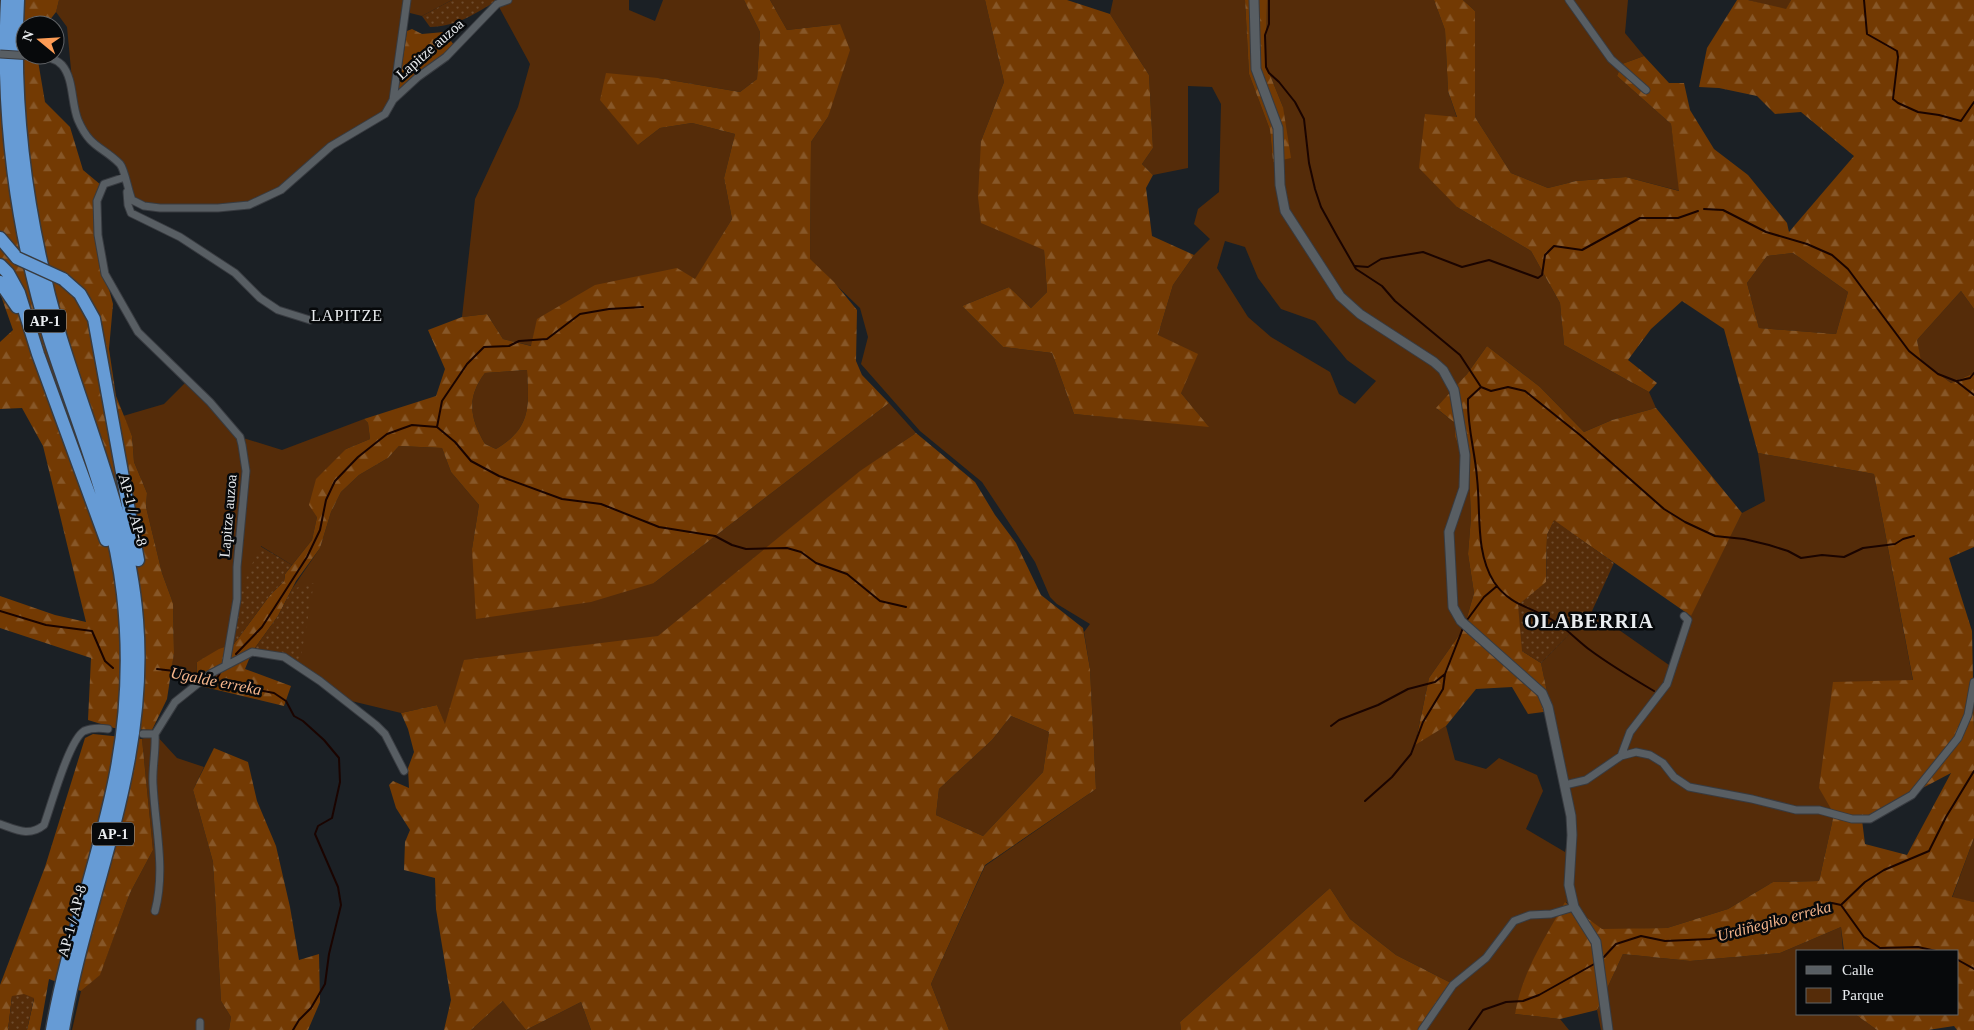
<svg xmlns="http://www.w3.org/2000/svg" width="1974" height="1030" viewBox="0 0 1974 1030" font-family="Georgia,serif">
  <defs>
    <pattern id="forest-firs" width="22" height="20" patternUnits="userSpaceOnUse" patternTransform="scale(1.25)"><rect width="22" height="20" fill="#733a03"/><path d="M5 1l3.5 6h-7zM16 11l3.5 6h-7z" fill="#875728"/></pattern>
    <pattern id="garden-dots" width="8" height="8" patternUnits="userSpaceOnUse" patternTransform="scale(1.25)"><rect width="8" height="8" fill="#552c09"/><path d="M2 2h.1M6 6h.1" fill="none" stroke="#6e4b2d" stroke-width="1.8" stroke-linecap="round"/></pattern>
  </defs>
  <rect width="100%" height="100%" fill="#1b2025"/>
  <path fill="#552c09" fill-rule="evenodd" d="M59,0H405L392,92L385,114L331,146L281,190L249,205L144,206L126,187L121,165L94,145L79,122L73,91L67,27L56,12Z
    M410,0H452L422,16L410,13Z
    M504,0H629V10L655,21L663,0H744L760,32L757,79L740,92L658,78L638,145L660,128L692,123L735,134L724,178L732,219L695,280L532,346L503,339L487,314L462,317L475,199L518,107L530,64L499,7Z
    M770,0H985L1004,82L981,141L1044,250L1047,292L1031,308L1009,287L962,306L1003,347L1052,353L1074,414L1208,426L1181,393L1158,335L1173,285L1194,255L1210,239L1194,224L1198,209L1219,192L1221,104L1212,87L1188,86V168L1153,175L1142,164L1153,148L1149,75L1110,14L1113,0H1245L1249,74L1270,130L1273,162L1283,107L1266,65L1267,0H1434L1445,30L1448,91L1457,118V207L1531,251L1560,303L1564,345L1649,392L1656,408L1612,420L1584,432L1540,387L1487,346L1467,374L1437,409L1455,423V437L1469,473L1471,517L1468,554L1474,593L1464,628L1429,678L1415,744L1446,726L1455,760L1486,769L1499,758L1537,775L1543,791L1526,829L1565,852L1573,817L1541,663L1592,611L1669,665L1695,606L1742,513L1765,501L1758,453L1874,474L1913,681L1834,814L1819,881L1773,882L1728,909L1667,928L1602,930L1566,902L1515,1014L1560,1019L1569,1030H1425L1451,983L1396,955L1350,919L1330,888L1180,1022L1181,1030H949L931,984L985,866L1096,789L1090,669L1084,632L1090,624L1057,604L1050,597L1035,562L982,482L920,431L861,364L868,337L860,308L805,255L810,258L811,142L828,117L840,24L787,30ZM1225,241L1245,247L1258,278L1281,309L1315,321L1347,360L1376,381L1355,404L1339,394L1330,372L1271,337L1248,317L1217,268Z
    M1463,0H1628L1625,33L1644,56L1622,64L1617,76L1671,124L1680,191L1626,177L1576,181L1548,188L1511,173L1475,117V11Z
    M1748,0H1791L1786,10Z
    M1793,253L1848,292L1836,334L1759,328L1747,283L1767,256Z
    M1961,291L1974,309V373L1951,383L1920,361L1917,340Z
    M527,370C529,407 531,428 496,449L485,444C470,418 466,398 485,373Z
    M188,380L240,437L282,450L364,419L368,423L370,439L346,449L317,517L312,540L292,565L261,546L229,646L197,662L196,677L171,671L174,653L173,603L162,573L146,507L147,493L134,462L132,436L123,416L164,404Z
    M889,403L916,433L861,471L658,637L445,725L437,705L401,713L343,699L299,668L292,589L320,548L331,512L341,492L359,475L388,458L399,446L442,448L451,472L479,505L472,549L654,583Z
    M1011,716L1049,732L1043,772L983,836L936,815L939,789L992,740Z
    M155,734L177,758L204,767L193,790L213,862L221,1001L231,1017L229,1030H72L81,991L100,974L130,893L153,850L142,739Z
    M1974,838V902L1952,898Z
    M1841,927L1843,951H1798V1014H1855L1877,1030H1601L1597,1010L1623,954L1690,961L1780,953Z
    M504,1000L526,1030H471Z
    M581,1002L591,1030H526Z"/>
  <path fill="url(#forest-firs)" fill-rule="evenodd" d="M0,0H59L56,12L46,25H25V55H37L45,102L70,127L83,170L101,185L97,201L105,274L113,304L109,349L116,396L132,436L134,462L147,493L146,507L162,573L173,603L174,653L167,699L152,730L114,728L88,720L91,658L0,628V596L55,615L86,622L43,446L22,408L0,409V342L13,330L0,293Z
    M744,0H770L787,30L840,24L850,50L828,117L811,142L810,259L834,282L857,310L856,361L862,375L889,403L654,583L591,602L476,619L472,549L479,505L451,472L442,448L399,446L388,458L359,475L341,492L331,512L320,548L296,581L278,616L252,652L245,669L291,686L284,706L196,685L197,662L219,649L234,644L270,595L284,581L285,574L312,540L317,517L309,505L316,479L346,449L370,439L368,423L364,419L436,396L445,369L428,330L462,317L487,314L503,339L531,346L537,319L595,285L677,268L695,279L732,219L724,178L735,134L692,123L660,128L638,145L600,100L606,73L658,78L740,92L757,79L760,32ZM527,370C529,407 531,428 496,449L485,444C470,418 466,398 485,373Z
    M985,0H1067L1110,14L1149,75L1153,148L1142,164L1153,175L1146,188L1152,236L1194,255L1173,285L1158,335L1198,354L1181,393L1209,427L1074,414L1052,353L1003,347L962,306L1009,287L1031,308L1047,292L1044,250L981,223L978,197L981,141L1004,82Z
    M1245,0H1267L1266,65L1283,107L1291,158L1273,162L1270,130L1249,74Z
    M1434,0H1463L1475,11V117L1511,173L1548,188L1576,181L1626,177L1679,191L1671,124L1617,76L1622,64L1644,56L1669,83H1684L1690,110L1714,149L1748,175L1787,223L1789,232L1854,156L1801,112L1775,114L1757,96L1719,88L1699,87L1707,48L1737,0H1748L1786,9L1791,0H1974V309L1961,291L1917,340L1921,361L1951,383L1974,373V547L1949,558L1972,631L1974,731V838L1952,897L1974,902V1030H1957L1954,1026L1928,1030H1877L1855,1014H1958V951H1844L1841,927L1780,953L1690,961L1623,954L1597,1010L1560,1019L1515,1014C1522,972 1545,938 1565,902L1602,929L1667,928L1728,909L1773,882L1819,881L1834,814L1819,788L1833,682L1913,680L1874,474L1758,453L1724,329L1682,301L1651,329L1628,360L1657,383L1649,392L1564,345L1560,303L1531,251L1457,207L1419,168L1425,114L1457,117L1448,91L1445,30ZM1793,253L1848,292L1836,334L1759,328L1747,283L1767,256ZM1951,773L1907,855L1865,844L1862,820Z
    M412,29L422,34L444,32L454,45L446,55L398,92L407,31Z
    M1487,346L1540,387L1584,432L1612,420L1656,408L1742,513L1691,616L1554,521L1547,535L1546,582L1522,651L1541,663L1551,711L1528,714L1512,687L1476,689L1446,726L1415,745L1429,678L1464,628L1474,593L1468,554L1471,517L1469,473L1455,437V423L1436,408L1467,374Z
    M916,433L975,482L995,515L1016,543L1041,595L1083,628L1090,669L1096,789L985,865L931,984L949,1030H591L581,1002L526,1030L503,1001L471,1030H444L451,1000L436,909L435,878L404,870L405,842L410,830L396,808L389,785L393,781L409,788L408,768L414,752L408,729L401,713L437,705L445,724L464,660L658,636L860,471ZM1011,716L1049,732L1043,772L983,836L936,815L939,789L992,740Z
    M93,734L142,739L153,850L130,893L100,975L81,991L49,979L40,1030H27L34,999L12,996L8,1030H0V985L45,867L85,738Z
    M214,748L248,762L257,801L276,846L290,907L299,960L319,954L320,1002L308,1030H229L231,1017L221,1001L213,862L193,790Z
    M1330,888L1350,919L1396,955L1451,983L1424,1020L1420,1030H1181L1180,1022Z"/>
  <path fill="url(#garden-dots)" d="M452,0H498C476,13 456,27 430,27L422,16Z
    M1554,520L1614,563L1592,611L1541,663L1522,651L1518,605L1546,582L1547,535Z
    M260,546L292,565L285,574L284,581L270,595L234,644L229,646L237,599Z
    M314,583L299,668L284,657L252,652L278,616L292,589Z
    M24,994L34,998L27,1030H8L12,996Z"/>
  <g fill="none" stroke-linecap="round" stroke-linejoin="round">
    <path stroke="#1a0400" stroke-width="2" d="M1269,0V24L1265,35L1266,67L1269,73L1279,82L1295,102L1304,119L1309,163L1315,189L1321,207L1337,236L1356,269L1382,286L1395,301L1460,355L1481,387L1491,391L1508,387L1525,391L1580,435L1664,509L1685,522L1715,536L1744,539L1769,545L1788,551L1801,558L1822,555L1844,557L1863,548L1895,544L1903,539L1914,536
      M1864,0L1867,34L1897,51L1898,57L1893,99L1898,103L1918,112L1939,115L1961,121L1974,102
      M1704,209L1723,210L1766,232L1807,244L1832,255L1848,269L1909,351L1938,374L1956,381L1974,395
      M1355,266L1368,267L1381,259L1423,252L1462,267L1489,260L1538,278L1542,275L1545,255L1554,246L1582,250L1640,218H1678L1698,211
      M1957,381L1970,378L1974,373
      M1481,387L1468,399C1467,426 1475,451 1477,478C1481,512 1475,552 1494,582C1510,606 1532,607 1554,621C1567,629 1578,641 1590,650C1610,665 1632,678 1654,691
      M437,427L442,401L467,364L484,347L509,346L519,341L547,339L580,314L609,309L643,307
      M0,611L46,625L92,631L105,661L113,668
      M1467,620L1484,597L1497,586
      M236,654L262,627L307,557L320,530L326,500L335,481L358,457L387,434L412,425L437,427L455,442L471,461L499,476L562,499L601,504L659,527L715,536L732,545L746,549L787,548L801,552L816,563L847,574L880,601L906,607
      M157,669L183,672L201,679
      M205,680L274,693L286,701L294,716L303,721L324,740L339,758L340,782L332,818L318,826L315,834L338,887L341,905L329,954L325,984L311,1008L299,1020L293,1030
      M215,682L220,673
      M1331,726L1339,720L1378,705L1408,689L1435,682L1445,674
      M1365,801L1392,777L1411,754L1423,722L1443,689L1445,674L1463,628
      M1842,904L1865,882L1884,870L1929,851L1946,817L1974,771
      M1602,959L1616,944L1641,936L1665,941L1710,939L1800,917L1832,903L1841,905L1864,937L1880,948L1918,947L1936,951
      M1958,960L1974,969
      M1469,1030L1483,1010L1506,1002L1523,1001L1539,995L1596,963"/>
    <g stroke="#383b40" stroke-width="9">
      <path id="minor" d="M1569,0L1611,59L1646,90
        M33,56C44,57 54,57 62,65C74,79 71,103 78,120C90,148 102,146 120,164C125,170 128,191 132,200L144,206L160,208H218L249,205L281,190L331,146L385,114L393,100L418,77L446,57L497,4L508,0
        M393,100L407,0
        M125,177L104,184L97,201L98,235L105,274L138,332L210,402L240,437L242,445L246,471L237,567V599L226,664
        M127,192L128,205L131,213L180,237L235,273L260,298L278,310L310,320
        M143,734H155L175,702L210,674L252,652L284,657L320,681L376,725L385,734L404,771
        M155,734C156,751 152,768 153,784C155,827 166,869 155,911
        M1621,756L1630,732L1667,684L1688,620L1684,616
        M1565,785L1586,780L1621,756L1636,752L1650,755L1663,763L1674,777L1689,787L1752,799L1796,810H1819L1852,819H1870L1912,795L1958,738L1968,715L1974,682
        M0,824C17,830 29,837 44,825C51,806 69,740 84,731C91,728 101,728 108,729
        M200,1022V1030
        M1422,1030L1453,985L1486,958L1514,921L1530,915L1551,914L1574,907"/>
    </g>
    <g stroke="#383b40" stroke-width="11">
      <path id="tertiary" d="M1254,0L1256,69L1278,128L1280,185L1285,211L1340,296L1360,314L1434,362L1443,370L1454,390L1465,455L1464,488L1449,532L1453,607L1461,621L1542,693L1548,707L1571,816L1572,835L1569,885L1574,907L1596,942L1608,1030"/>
    </g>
    <g stroke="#383b40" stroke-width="15">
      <path id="motorway" d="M7,0C1,114 16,231 50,340C77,424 113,505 123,594C130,655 127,718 115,778C98,863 67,944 52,1030
        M18,0C12,113 28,226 60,335C89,430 129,520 137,620C149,768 87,889 63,1030
        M0,238L17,258
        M0,265L8,273L19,293L38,354L106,540
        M63,279L80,294L94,319L138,560
        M0,282L17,307"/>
    </g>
    <use href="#minor" stroke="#585e63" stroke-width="7"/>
    <use href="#tertiary" stroke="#585e63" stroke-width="9"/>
    <use href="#motorway" stroke="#669bd5" stroke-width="12"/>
    <g stroke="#383b40" stroke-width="9" stroke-linecap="butt">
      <path id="minor-bridge" d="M0,54L33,56"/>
    </g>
    <g stroke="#383b40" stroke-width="15" stroke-linecap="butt">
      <path id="motorway-bridge" d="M17,258L63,279"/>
    </g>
    <use href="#minor-bridge" stroke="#585e63" stroke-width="7"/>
    <use href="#motorway-bridge" stroke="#669bd5" stroke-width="12"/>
  </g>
  <g text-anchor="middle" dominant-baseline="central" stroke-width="5" stroke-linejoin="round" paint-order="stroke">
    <g fill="#07090b" stroke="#a6a9ab" stroke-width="1">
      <rect x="24" y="309.5" width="42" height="23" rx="4"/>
      <rect x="92" y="822.5" width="42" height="23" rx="4"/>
    </g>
    <g font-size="14" font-weight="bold" fill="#eaedf0">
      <text x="45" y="321">AP-1</text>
      <text x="113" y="834">AP-1</text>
    </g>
    <g font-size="15" fill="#eaedf0" stroke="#07090b">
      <text transform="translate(430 49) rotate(-41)">Lapitze auzoa</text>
      <text transform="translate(133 510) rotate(75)">AP-1 / AP-8</text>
      <text transform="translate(228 516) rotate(-85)">Lapitze auzoa</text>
      <text transform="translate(72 921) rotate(-75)">AP-1 / AP-8</text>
    </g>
    <g font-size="16" letter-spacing="1" fill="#eaedf0" stroke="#07090b">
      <text x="347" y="315">LAPITZE</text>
    </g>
    <g font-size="16" font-style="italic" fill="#f5b58b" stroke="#07090b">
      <text transform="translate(216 681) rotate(11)">Ugalde erreka</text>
      <text transform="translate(1774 921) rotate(-15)">Urdiñegiko erreka</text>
    </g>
    <g font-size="20" font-weight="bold" letter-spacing="1" fill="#eaedf0" stroke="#07090b">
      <text x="1589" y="621">OLABERRIA</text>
    </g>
  </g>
  <rect x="1796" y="950" width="162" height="65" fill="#07090b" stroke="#626467"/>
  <rect x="1806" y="966" width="25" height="8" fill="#585e63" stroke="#626467"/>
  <text x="1842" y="975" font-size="15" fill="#eaedf0">Calle</text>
  <rect x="1806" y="988" width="25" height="15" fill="#552c09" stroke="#626467"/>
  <text x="1842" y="1000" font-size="15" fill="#eaedf0">Parque</text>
  <g transform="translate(40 40) rotate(288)"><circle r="24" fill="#07090b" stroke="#626467"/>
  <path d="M0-4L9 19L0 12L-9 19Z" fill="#fd9c55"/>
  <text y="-8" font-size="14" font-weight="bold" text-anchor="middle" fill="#eaedf0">N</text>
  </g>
</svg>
